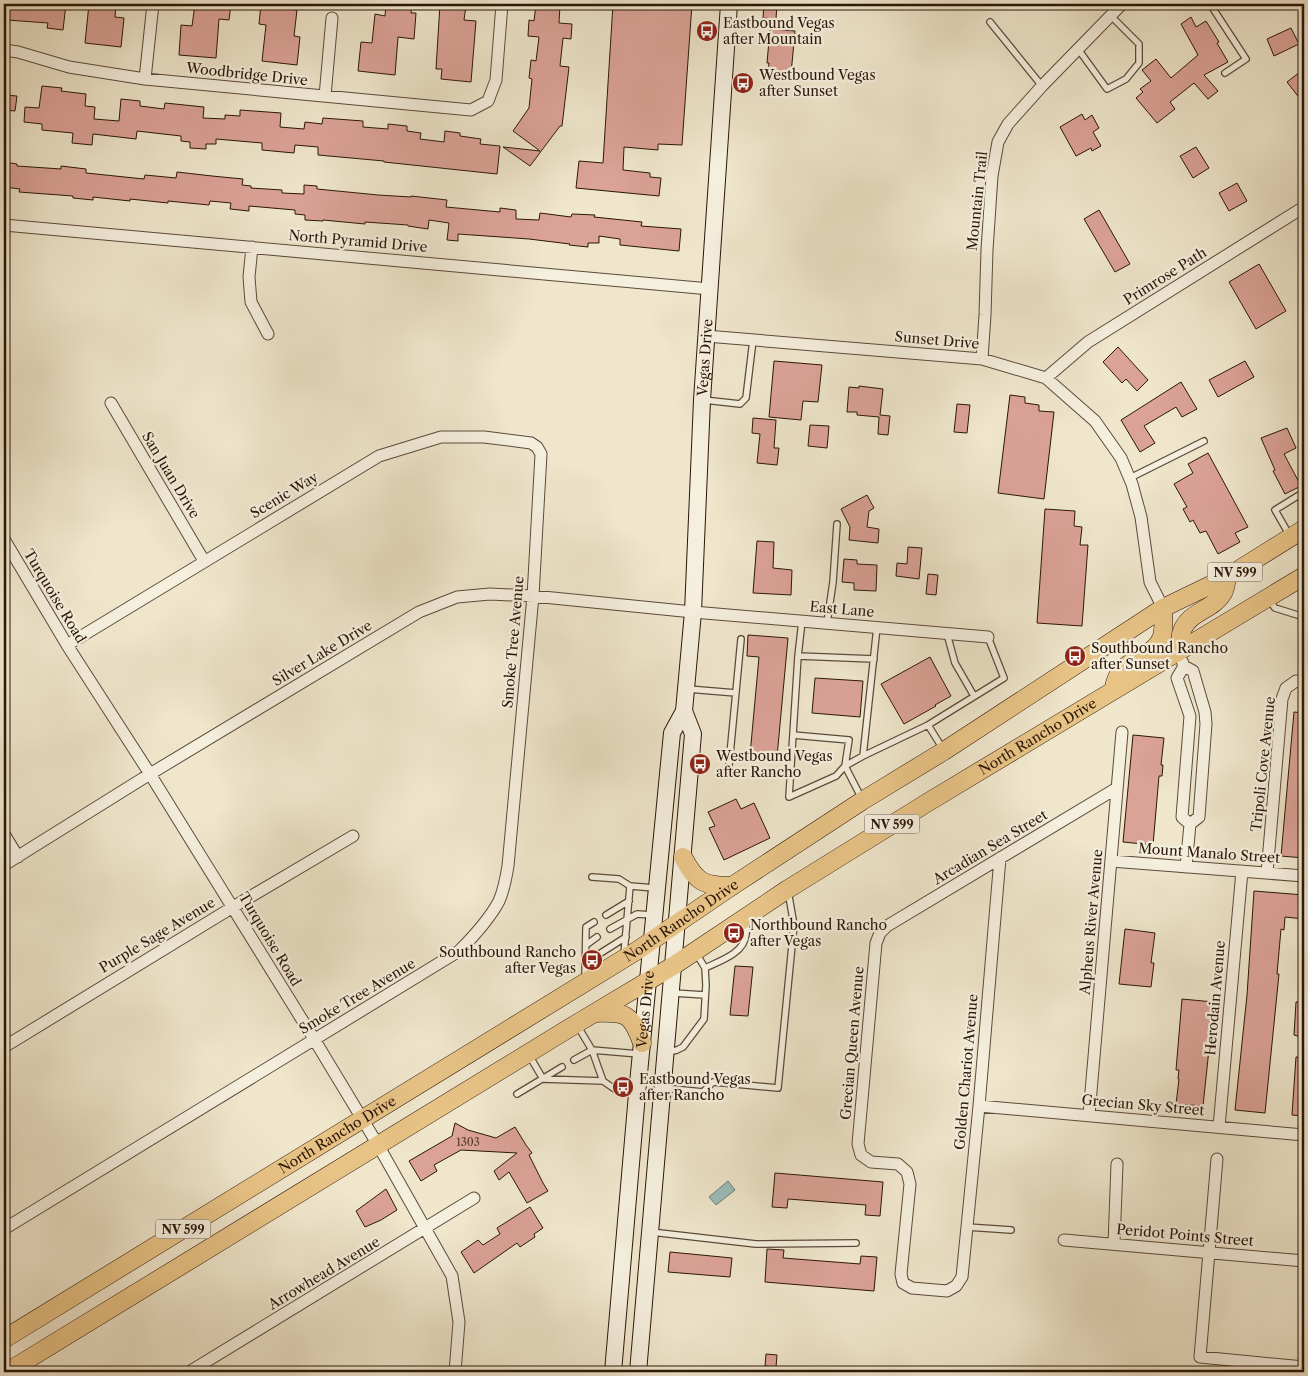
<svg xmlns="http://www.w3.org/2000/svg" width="1308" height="1376" viewBox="0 0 1308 1376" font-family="'Libre Caslon Text',serif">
  <rect width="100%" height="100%" fill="#efe6cc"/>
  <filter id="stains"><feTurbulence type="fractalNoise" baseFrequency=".004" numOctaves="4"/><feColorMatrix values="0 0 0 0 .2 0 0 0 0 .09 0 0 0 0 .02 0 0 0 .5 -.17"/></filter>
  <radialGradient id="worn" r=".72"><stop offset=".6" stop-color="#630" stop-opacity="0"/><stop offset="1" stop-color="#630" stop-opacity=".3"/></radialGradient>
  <path fill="#9bbebe" stroke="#6e7b76" d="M728,1181L735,1190L716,1205L709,1197Z"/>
  <path fill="#dba297" stroke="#2a1609" d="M8,4H66L63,30L47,28L48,23L7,20Z
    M89,4H116L115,17L124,18L121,47L85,43Z
    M195,4H231L229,20L219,19L216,58L179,55L181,25L192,26Z
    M261,4H287V9L297,10L294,36L300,37L297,65L262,61L266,25L259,24Z
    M386,4H412L411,13H416L414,39L398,37L395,75L358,71L361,42L372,43L375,14L385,16Z
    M440,4L466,6L464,20L476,21L471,82L441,79L442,69H436Z
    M536,4L560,5L559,23L572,24L571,39L563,38L560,66L569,67L562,126H560L530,166L503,147L540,151L513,131L529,108L532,79L529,78L531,60L536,61L539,37L528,36L529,20L534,21Z
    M613,4H692L682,145L658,144V150L624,147L623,170L650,173V177L661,178L659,196L576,188L579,161L603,163Z
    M764,4H777L776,19L763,18Z
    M1191,17L1196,27L1206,21L1219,42L1217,43L1228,62L1204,75L1218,91L1208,99L1194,83L1170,102L1175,109L1157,123L1136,98L1143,92L1140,89L1151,81L1142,70L1156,59L1171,78L1198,55L1181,24Z
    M1291,28L1299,44L1274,56L1267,39Z
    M770,29L795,31L791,74L768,72L769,63H767Z
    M1304,69V104L1287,82Z
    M42,86L62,88L61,91L86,94L85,106L95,107L94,119L119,121L121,99L140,101V106L164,109L165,103L204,107L203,118L225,119V115L240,116V110L281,113L280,127L304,129L305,122L322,124L323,118L363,121V127L388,129V124L407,126V131L421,133L420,139L444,142L445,131L460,133V136L481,139L480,144L500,146L497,174L384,162V161L318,155V147L295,145L294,153L262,150V143L216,139V144H206V149L190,148V142L181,141V136L137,131L136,139L93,134L92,145L72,143L73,133L42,130V124L24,122L25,107L39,108Z
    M4,95L17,96L15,111L4,110Z
    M1082,114L1085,120L1092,115L1099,128L1093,132L1101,146L1092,151L1091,148L1076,156L1060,127Z
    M1196,147L1209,168L1193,178L1180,156Z
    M4,162L17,164V166L61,169V166L86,169V173L144,179L145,175L176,178L177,172L212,176L243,179L242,185L251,186V188L282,190V193L304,194V185L317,186V189L378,195L411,197V196L447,200L446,207L500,212V208L516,210V219L539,220L540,213L571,217L572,214L595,215L594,217L642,222L641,226L681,229L679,251L620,245V239L599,236V243H588V247L569,245L570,244L529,239L458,234V241L447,240L449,223L429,220L428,229L408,226V225L365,222V224L323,220V221L305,220V215L295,214V210L249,206V211L230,209L231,203L210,201L209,205L168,201V203L130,199V201L93,197V200L73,198V196L19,192L20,189L4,187Z
    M1237,183L1247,201L1229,211L1219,193Z
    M1099,210L1130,264L1115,272L1084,219Z
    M1259,264L1286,311L1256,329L1229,282Z
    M1118,347L1148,380L1137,391L1126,379L1122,383L1103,362Z
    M774,361L822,365L818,402L803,401L801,420L769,417Z
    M1245,361L1254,377L1218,397L1209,380Z
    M1181,382L1197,409L1182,417L1176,407L1144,426L1155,443L1140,452L1121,420Z
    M859,386L883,389L880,415L890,416L888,435L878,434L879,417L857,415V412H847L849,387L859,388Z
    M1010,395L1025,397V403L1039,405V411L1054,412L1044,499L998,493Z
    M957,404L970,405L967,433L954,432Z
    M753,418L776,420L774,448H779L777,465L757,463L760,434L752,433Z
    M810,425L829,426L827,448L808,446Z
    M1287,428L1296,448L1284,454L1301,486L1285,494L1273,471L1275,470L1261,438Z
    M1208,453L1248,527L1235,533L1240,542L1218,554L1206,531L1200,533L1193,520L1190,522L1183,509L1187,507L1174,484L1193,473L1188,464Z
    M867,495L874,508L869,511L867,527L879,529L878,543L849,540L850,527L841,509Z
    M1045,509L1075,511L1074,526L1082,527L1080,545H1088L1082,626L1037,623Z
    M757,541L774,542L773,568L792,570L791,595L753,593Z
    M908,547L922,548L919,579L896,576L897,563L907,564Z
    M844,559L857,560V564L877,565L876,591L854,590V583L842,582Z
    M928,574L938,575L936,595L926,594Z
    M748,635L788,638L777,757L750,755L759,657L747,656Z
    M930,657L951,696L935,705L936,706L904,724L881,684Z
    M815,678L863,681L860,717L812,713Z
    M1294,712L1304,713V858L1281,856Z
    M1133,735L1164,738L1161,765H1163L1162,776H1159L1153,845L1123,842Z
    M736,799L741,809L754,803L770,838L724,860L709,828L715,826L708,812Z
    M1254,891L1304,895V919L1285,917L1284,930L1281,929L1277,974H1279L1265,1113L1235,1110L1247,995Z
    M1125,929L1155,933L1151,963H1154L1151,987L1119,984Z
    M735,966L753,967L748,1016L730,1015Z
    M1182,999L1214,1002L1203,1106L1176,1104L1179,1079H1178L1179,1070H1176Z
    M1296,1002H1304V1038L1294,1035Z
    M1296,1057H1304V1116L1292,1115Z
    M455,1123L468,1130L496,1138L515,1127L526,1145L532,1153L529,1155L543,1183L548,1191L527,1203L509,1172L499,1180L494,1171L517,1153L461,1150L434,1165L437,1171L421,1181L409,1161L452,1136Z
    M775,1173L883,1182L880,1216L865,1215L866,1205L788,1199L787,1208L772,1207Z
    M386,1189L397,1210L381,1220L365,1227L356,1211Z
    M530,1207L543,1228L534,1234L535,1237L520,1247L517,1243L474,1273L461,1252L478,1240L483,1245L500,1234L497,1228Z
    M767,1249L784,1250L783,1258L860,1264L861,1256L877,1257L874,1291L765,1282Z
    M670,1252L732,1258L730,1277L668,1272Z
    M766,1354L777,1355L776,1367L765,1366Z"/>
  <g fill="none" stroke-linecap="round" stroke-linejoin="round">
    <g stroke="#5b4a3a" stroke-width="8">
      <path id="service" d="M1210,4L1246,59L1225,73
        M990,22L1042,86
        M1078,49L1107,89L1126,79L1139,63V44L1111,16
        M704,400L740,404L746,398L753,340
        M1130,478L1204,441
        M1290,536L1275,510L1304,492
        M1269,600L1275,608L1304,617
        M802,621L798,656L874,659
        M827,623L833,582L837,524
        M877,627L863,756L928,725L943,749
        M947,634L955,663L974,696
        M798,656L789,797L836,776L845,766L863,756
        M688,689L736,693
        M928,725L1004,678L988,637
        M793,735L849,740L845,766L862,799
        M729,765L741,639
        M592,877L619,879L630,886
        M606,915L629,901
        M610,929L637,914L653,915
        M586,945L597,937
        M696,953L705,968
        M624,954L630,886L655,888
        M585,963L626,937
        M585,978L586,927L594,922
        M673,993L705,995
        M577,1025L592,1050L639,1054
        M668,1052L677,1050L683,1047L704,1019L706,985L705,968C720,961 745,953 746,934C747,930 746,926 746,922
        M529,1055L543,1079L603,1081
        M574,1060L592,1050L603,1081L619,1092L635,1094
        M663,1088L703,1092L713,1082L778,1088L794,925L788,891
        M517,1094L562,1067
        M967,1227L1011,1230
        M651,1232L756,1244L856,1243"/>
    </g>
    <g stroke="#5b4a3a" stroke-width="13">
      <path id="minor" d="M4,50L18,52L69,67L145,79L471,110L488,101L496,80L502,4
        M145,79L153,4
        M325,96L332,18
        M4,225L710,289
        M252,247L249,277L251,302L268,334
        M706,336L982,359L1046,378L1095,421L1121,458L1132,484L1141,517L1150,582L1163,608
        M982,359L985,315L987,250L992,176L998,142L1008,124L1042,86L1122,4
        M1046,378L1088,342L1304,207
        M111,403L204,561
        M4,539L67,645L150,774L314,1039L378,1145L452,1276L459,1322L455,1372
        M1182,661L1184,666L1177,678L1190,716L1182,817L1190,824
        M1184,666L1193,671L1205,712L1206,724L1199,817L1190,824L1186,867
        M4,834L18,857
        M1000,858L979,1106L962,1277L956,1286L947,1291L912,1288L903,1283L901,1274L910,1184L907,1172L898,1164L871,1162L861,1155L858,1144L876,943L880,933L887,926L1117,788
        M1111,861L1304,876
        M4,865L150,774L419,612L457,597L490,594L533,596L693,612L988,637
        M1267,873L1282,699L1286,688L1296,681L1304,682
        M4,1047L233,907L353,836
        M979,1106L1304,1135
        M1089,1115L1122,732
        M1219,1127L1242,871
        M1217,1159L1200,1357L1304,1367
        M4,1229L459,951C474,936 489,920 499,901C504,890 506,878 508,866L533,596L541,454L537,447L531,443L484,437H441L379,456L67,645
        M1064,1240L1304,1261
        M1114,1244L1117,1164
        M189,1372L474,1198"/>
    </g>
    <g stroke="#2a1609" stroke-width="18">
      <g id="secondary">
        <path id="s1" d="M613,1372L637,1094L672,733L684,711L693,612L702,400L729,4"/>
        <path d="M638,1372L693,734L684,711"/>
      </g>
    </g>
    <g stroke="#2a1609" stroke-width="19">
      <g id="primary">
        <path d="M1180,650C1180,645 1180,639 1181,634C1187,611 1213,611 1223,593C1226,588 1226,582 1227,577"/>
        <path d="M1114,689C1117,657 1151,661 1161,639C1165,630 1163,618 1163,608"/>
        <path d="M683,857C696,882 703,886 732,886"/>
        <path d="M595,1013C626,1012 631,1013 642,1043"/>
        <path id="s2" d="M4,1339L638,950L732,886L862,801L944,751L1163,608L1227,577L1304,529"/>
        <path id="s3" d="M7,1372L576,1024L673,966L788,889L930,801L1304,576"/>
      </g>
    </g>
    <use href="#service" stroke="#f5efde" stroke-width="5.5"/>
    <use href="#minor" stroke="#f5efde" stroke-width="11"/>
    <use href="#secondary" stroke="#f5efde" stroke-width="16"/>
    <use href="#primary" stroke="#e8c386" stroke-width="18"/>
  </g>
  <defs>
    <g id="bus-disc" transform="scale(1.125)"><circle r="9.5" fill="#8f2418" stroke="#f5efde"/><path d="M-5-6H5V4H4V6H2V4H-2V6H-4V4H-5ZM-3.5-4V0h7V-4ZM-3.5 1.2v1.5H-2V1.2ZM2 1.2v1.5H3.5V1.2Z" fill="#fff"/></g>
  </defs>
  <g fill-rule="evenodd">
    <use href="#bus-disc" x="707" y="31"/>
    <use href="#bus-disc" x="743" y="83"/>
    <use href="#bus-disc" x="1075" y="656"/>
    <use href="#bus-disc" x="700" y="764"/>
    <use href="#bus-disc" x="734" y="933"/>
    <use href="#bus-disc" x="592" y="960"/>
    <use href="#bus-disc" x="623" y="1087"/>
  </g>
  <g text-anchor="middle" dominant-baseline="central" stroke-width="4.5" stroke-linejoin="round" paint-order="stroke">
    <g font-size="11" fill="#56392c">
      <text x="468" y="1142">1303</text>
    </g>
    <g fill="#f5efde" stroke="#675749" stroke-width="1">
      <rect x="1207.5" y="562.5" width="55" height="19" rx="4"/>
      <rect x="864.5" y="814.5" width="55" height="19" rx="4"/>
      <rect x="155.5" y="1219.5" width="55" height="19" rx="4"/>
    </g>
    <g font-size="12" font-weight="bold" fill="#2a1609">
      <text x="1235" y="572">NV 599</text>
      <text x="892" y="824">NV 599</text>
      <text x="183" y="1229">NV 599</text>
    </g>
    <g font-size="14" fill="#2a1609" stroke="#f5efde" text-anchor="start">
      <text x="723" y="23">Eastbound Vegas<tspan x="723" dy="16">after Mountain</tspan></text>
      <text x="759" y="75">Westbound Vegas<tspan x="759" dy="16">after Sunset</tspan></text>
      <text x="1091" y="648">Southbound Rancho<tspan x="1091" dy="16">after Sunset</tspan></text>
      <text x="716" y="756">Westbound Vegas<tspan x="716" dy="16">after Rancho</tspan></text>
      <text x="750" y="925">Northbound Rancho<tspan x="750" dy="16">after Vegas</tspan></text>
      <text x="576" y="952" text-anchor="end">Southbound Rancho<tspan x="576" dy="16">after Vegas</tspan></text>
      <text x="639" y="1079">Eastbound Vegas<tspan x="639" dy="16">after Rancho</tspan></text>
    </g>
    <g font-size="14" fill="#2a1609" stroke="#f5efde">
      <text transform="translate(247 74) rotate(6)">Woodbridge Drive</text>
      <text transform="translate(977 201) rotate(-84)">Mountain Trail</text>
      <text transform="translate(358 241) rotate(5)">North Pyramid Drive</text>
      <text transform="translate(1165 276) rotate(-32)">Primrose Path</text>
      <text transform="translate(937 340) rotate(5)">Sunset Drive</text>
      <text stroke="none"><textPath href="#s1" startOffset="1021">Vegas Drive</textPath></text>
      <text transform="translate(171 475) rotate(59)">San Juan Drive</text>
      <text transform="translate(284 495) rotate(-31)">Scenic Way</text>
      <text transform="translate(55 596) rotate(59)">Turquoise Road</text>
      <text transform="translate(842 609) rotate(5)">East Lane</text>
      <text transform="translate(513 642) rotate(-85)">Smoke Tree Avenue</text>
      <text transform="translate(322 653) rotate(-31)">Silver Lake Drive</text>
      <text stroke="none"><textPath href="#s3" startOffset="1211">North Rancho Drive</textPath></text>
      <text transform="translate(1263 764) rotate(-84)">Tripoli Cove Avenue</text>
      <text transform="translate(990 847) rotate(-31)">Arcadian Sea Street</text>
      <text transform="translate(1209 853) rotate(4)">Mount Manalo Street</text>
      <text stroke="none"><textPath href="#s2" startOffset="796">North Rancho Drive</textPath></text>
      <text transform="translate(1091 922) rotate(-85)">Alpheus River Avenue</text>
      <text transform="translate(157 935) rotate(-31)">Purple Sage Avenue</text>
      <text transform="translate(270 939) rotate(59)">Turquoise Road</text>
      <text transform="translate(357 996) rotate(-31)">Smoke Tree Avenue</text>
      <text transform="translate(1215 998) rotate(-85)">Herodain Avenue</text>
      <text stroke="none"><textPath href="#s1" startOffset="364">Vegas Drive</textPath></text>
      <text transform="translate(852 1043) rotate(-85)">Grecian Queen Avenue</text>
      <text transform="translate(966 1072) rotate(-85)">Golden Chariot Avenue</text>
      <text transform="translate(1143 1105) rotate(5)">Grecian Sky Street</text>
      <text stroke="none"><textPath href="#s2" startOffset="391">North Rancho Drive</textPath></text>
      <text transform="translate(1185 1235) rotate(5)">Peridot Points Street</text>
      <text transform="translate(324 1273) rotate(-31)">Arrowhead Avenue</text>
    </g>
  </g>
  <rect width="1308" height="1376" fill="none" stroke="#efe6cc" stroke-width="20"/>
  <rect x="5" y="5" width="1298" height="1366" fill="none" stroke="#2a1609" stroke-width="2.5"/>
  <rect x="10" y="10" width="1288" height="1356" fill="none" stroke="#2a1609"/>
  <rect width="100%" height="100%" filter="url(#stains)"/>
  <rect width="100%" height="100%" fill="url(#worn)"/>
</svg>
